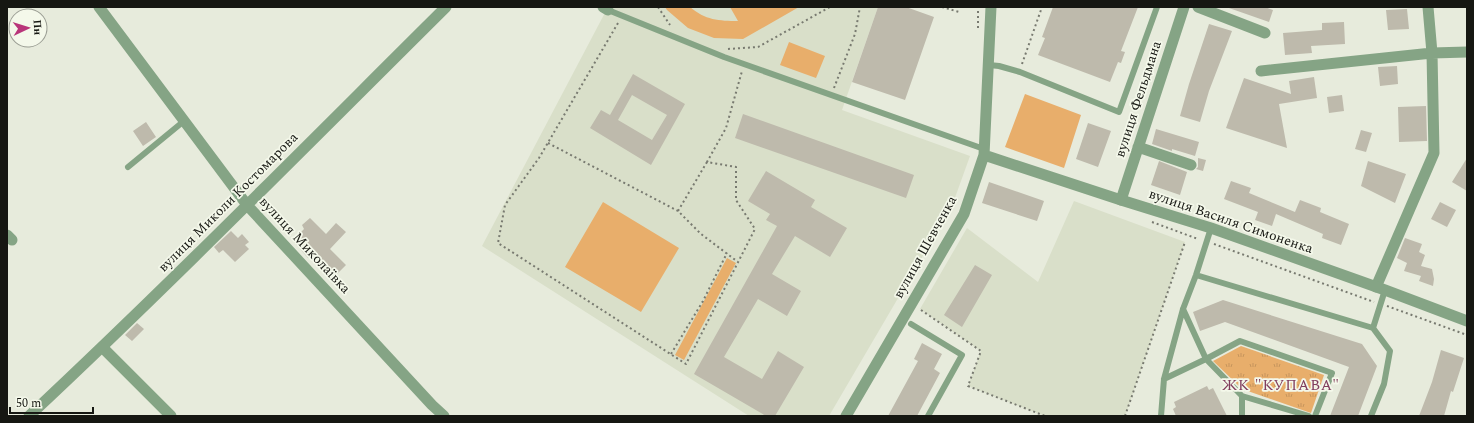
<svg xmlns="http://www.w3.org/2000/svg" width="1474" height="423" viewBox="0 0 1474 423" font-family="Spectral,serif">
  <defs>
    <pattern id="grass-tufts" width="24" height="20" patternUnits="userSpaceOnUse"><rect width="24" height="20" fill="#e8ae6b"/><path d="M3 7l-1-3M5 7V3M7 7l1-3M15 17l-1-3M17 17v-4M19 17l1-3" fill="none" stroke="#c6955c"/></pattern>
  </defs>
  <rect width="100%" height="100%" fill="#e7ebdc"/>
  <path fill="#d9dfc9" d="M608,7H878L842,110L970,156L952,206L829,416H749L482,246Z
    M1074,201L1185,242L1125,416H1045L968,386L981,351L920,309L967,228L1038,282Z"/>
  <path fill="url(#grass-tufts)" d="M1241,346L1324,375L1311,413L1242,389L1213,361Z"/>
  <path fill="#e8ae6b" d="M665,7H690C705,20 719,21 738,21L730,7H799L743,39L714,38L688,28L667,10Z
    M789,42L825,56L816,78L780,65Z
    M1025,94L1081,115L1064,168L1005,147Z
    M603,202L679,248L641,312L565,267Z
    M727,258L736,263L684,360L675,355Z"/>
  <path fill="#bebaac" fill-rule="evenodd" d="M878,7H906L934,17L905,100L852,82Z
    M1053,7H1138L1121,51L1125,52L1121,63L1118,62L1110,82L1038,55L1045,38L1042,37Z
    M1229,7H1265L1273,10L1269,22L1229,8Z
    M1407,9L1409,29L1388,30L1386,10Z
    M1344,22L1345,44L1311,46L1312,53L1285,55L1283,33L1322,30V23Z
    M1209,24L1232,31L1209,91L1200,122L1180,116L1189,84Z
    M1397,66L1398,84L1380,86L1378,67Z
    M633,74L685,104L651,165L590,128L601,110L610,115ZM632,95L667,115L652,140L618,120Z
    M1314,77L1317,98L1279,104L1287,148L1226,128L1244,78L1291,94L1289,81Z
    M1342,95L1344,111L1329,113L1327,97Z
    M1426,106L1427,141L1399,142L1398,107Z
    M743,114L914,175L906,198L735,138Z
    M146,122L156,137L143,146L133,131Z
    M1088,123L1111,131L1098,167L1076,159Z
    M1156,129L1199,142L1195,156L1172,149V151L1152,144Z
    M1361,130L1372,133L1366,152L1355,149Z
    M1198,158L1206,160L1203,171L1196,169L1198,167Z
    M1467,158V191L1452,182Z
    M1159,161L1187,172L1180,195L1151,185Z
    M1368,161L1406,174L1395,203L1361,186Z
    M766,171L815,200L811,207L847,228L830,257L795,236L772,274L801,291L787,316L758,299L724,357L762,379L778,351L804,367L775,416H766L694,374L777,226L766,220L770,214L748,201Z
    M1231,181L1251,188L1249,193L1295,212L1300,200L1321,208L1320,212L1349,224L1341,245L1322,238L1323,234L1276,214L1272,226L1255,220L1258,212L1224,199Z
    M989,182L1044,201L1037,221L982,203Z
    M1440,202L1456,210L1447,227L1431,219Z
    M310,218L326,234L336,223L346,232L330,249L346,265L332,279L310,257L308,258L294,242L300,237L299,234L304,229L302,225Z
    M231,231L238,238L242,234L249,242L245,245L249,249L235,262L223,250L219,253L214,247Z
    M1405,238L1422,244L1419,252L1425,255L1421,266L1432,269L1434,279L1433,286L1419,281L1421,276L1404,271L1407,263L1397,258Z
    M975,265L992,275L962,327L944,315Z
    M1223,300L1362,344L1377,366L1358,416H1330L1349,367L1225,322L1200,331L1193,312Z
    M137,323L144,329L132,341L125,335Z
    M922,343L942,354L934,369L940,373L917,416H888L918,361L914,359Z
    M1441,350L1464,358L1453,392L1451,391L1444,416H1419L1432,382Z
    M1207,386L1209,390L1213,388L1227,416H1176L1173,409L1176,407L1174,402Z"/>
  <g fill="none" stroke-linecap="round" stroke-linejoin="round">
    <path stroke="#787a70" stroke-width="2" stroke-dasharray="2 3" stroke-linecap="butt" d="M658,7L670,25
      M942,7L959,12
      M618,23L539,158L505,205L498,243L686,364L755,229L736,200V167L707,162L726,128L742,71
      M978,28V7
      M728,49L758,47L830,7
      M1022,64L1042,7
      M834,88L855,34L860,7
      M548,143L678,211
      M707,162L678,211L701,234L738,262
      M1152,222L1198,239
      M1214,244L1374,302
      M1387,306L1467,335
      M921,310L981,351L968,386L1045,416
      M671,354L703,301L727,253
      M1125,416L1185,242"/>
    <path stroke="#85a485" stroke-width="6" d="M608,10L724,57L984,149
      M989,65L999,66L1020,72L1119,112L1157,7
      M128,167L184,121
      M1196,275L1373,328
      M1183,309L1206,359L1240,341L1332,373L1315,416
      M911,324L962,355L928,416
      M1164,379L1206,359L1242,396V416
      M1242,396L1309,416
      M1161,416L1164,379L1183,309L1196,275L1211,228
      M1371,416L1384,384L1390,351L1373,328L1385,290"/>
    <path stroke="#85a485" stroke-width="11" d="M99,7L247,205L432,405L444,416
      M603,7L608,10
      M1198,7L1265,33
      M1261,71L1432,53L1467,52
      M1138,147L1191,165
      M1121,200L1184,7
      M7,235L12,240
      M1376,287L1434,153L1432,53L1428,7
      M102,347L171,416
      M29,416C171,283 308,144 446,7"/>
    <path stroke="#85a485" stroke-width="11" d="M984,155L1121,200L1211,228L1385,290L1467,321
      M846,416L964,214L984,155L991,7"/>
  </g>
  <g text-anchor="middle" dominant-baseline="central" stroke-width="3.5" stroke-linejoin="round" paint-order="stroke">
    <g font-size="14" fill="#161712" stroke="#f4f8ea">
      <text transform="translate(1138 99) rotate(-72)">вулиця Фельдмана</text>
      <text transform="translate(228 202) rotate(-45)">вулиця Миколи Костомарова</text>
      <text transform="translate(1231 221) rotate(19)">вулиця Василя Симоненка</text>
      <text transform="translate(305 245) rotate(47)">вулиця Миколаївка</text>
      <text transform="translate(925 247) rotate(-61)">вулиця Шевченка</text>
    </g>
    <g font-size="15" letter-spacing="1" fill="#813d5d" stroke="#f4f8ea">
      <text x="1281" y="385">ЖК "КУПАВА"</text>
    </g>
  </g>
  <rect width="1474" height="423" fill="none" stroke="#161712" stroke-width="16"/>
  <g transform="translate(28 28) rotate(86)"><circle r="19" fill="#f4f8ea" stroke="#9b9e94"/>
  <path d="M0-3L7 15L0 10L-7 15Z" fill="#b9357a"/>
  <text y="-6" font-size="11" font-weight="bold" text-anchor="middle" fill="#161712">Пн</text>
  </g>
  <path d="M10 407v6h83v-6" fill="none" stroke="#161712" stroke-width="2"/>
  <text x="16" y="407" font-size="12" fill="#161712" stroke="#f4f8ea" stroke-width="3" paint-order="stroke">50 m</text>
</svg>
